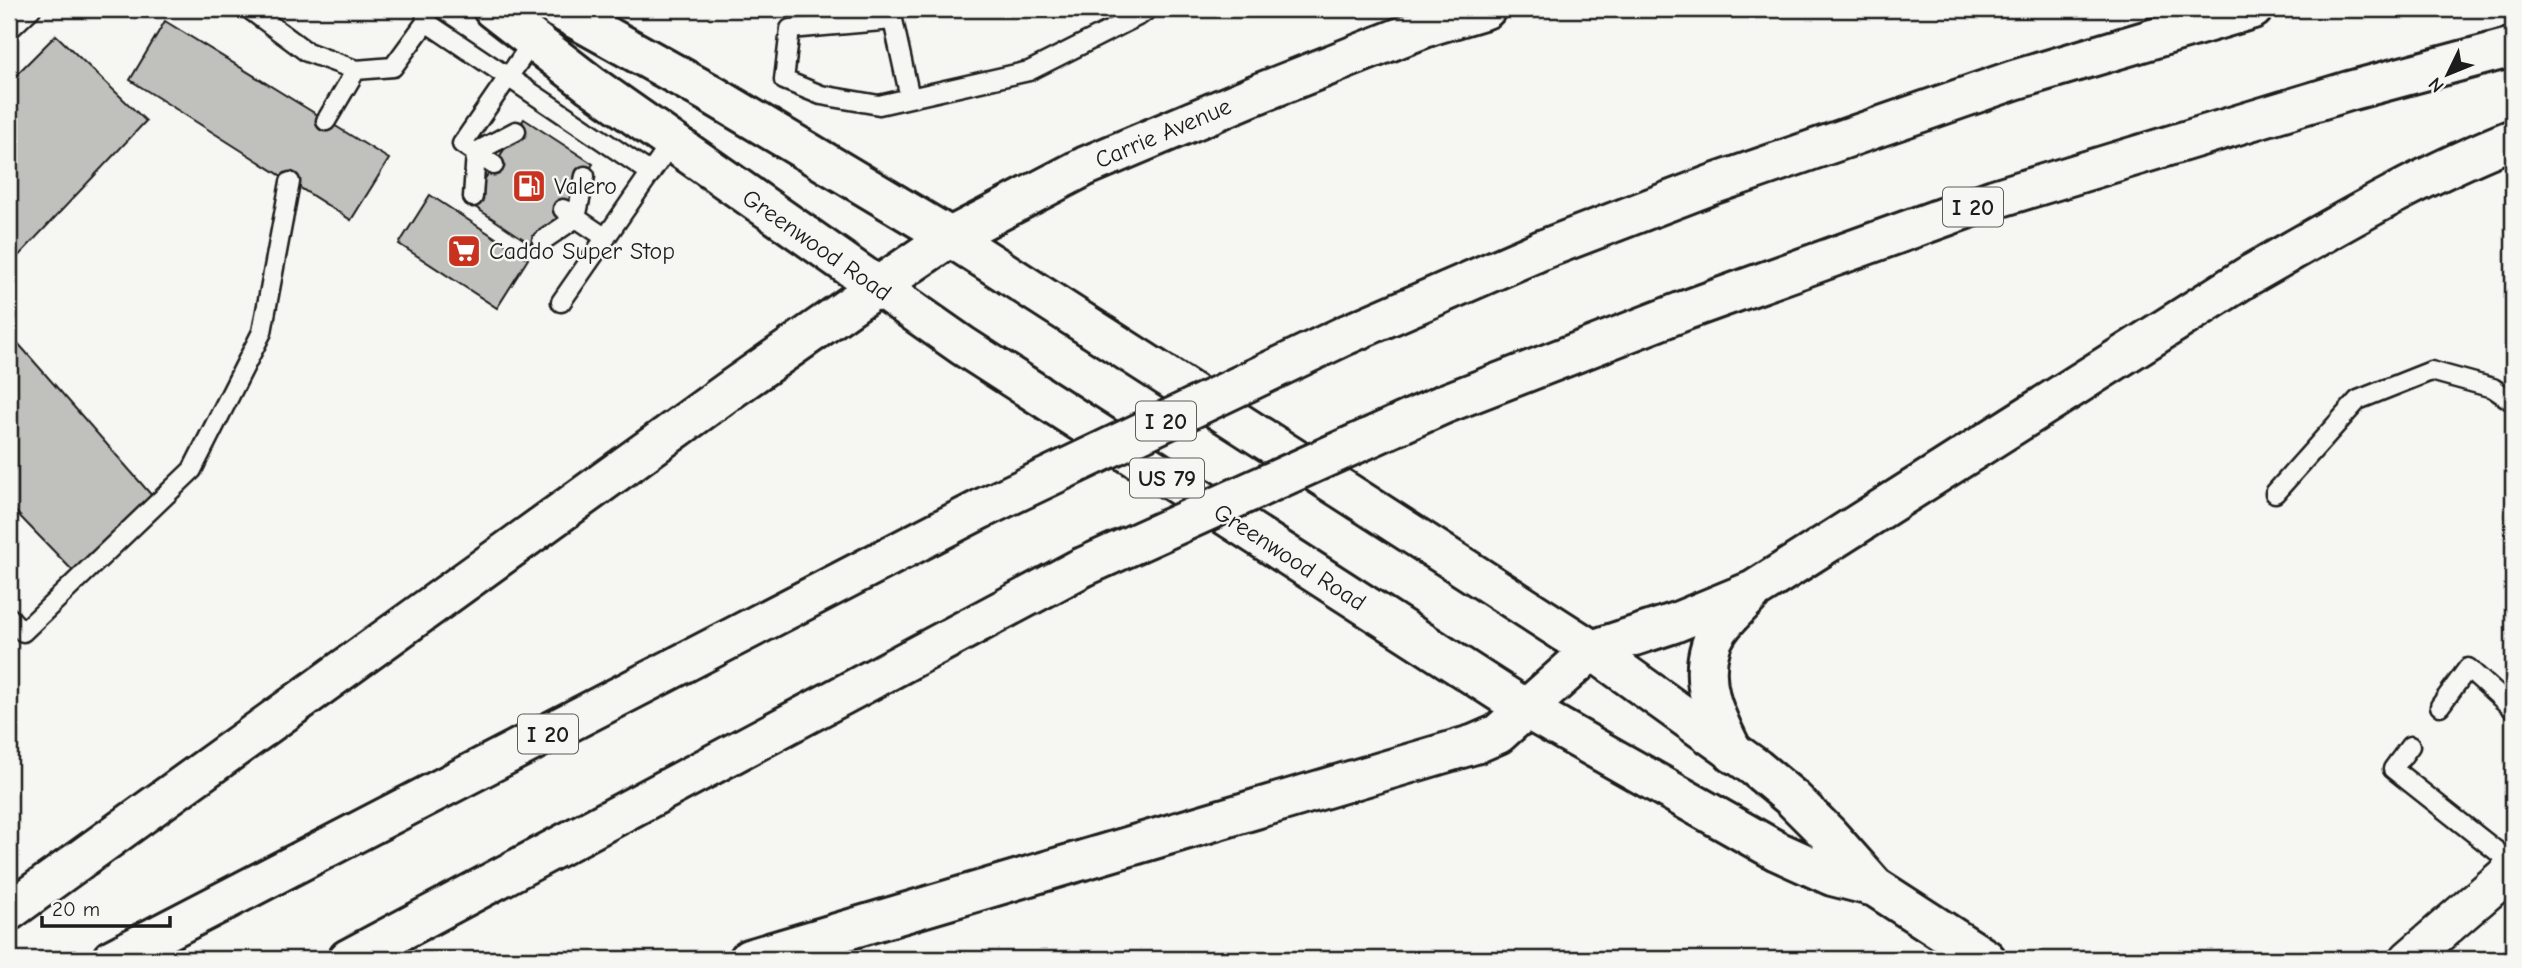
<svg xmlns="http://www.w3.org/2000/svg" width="2522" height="968" viewBox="0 0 2522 968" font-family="'Comic Neue',sans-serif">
  <rect width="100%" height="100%" fill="#f6f6f2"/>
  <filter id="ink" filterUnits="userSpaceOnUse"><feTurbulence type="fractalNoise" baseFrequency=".0143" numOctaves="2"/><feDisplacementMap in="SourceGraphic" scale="14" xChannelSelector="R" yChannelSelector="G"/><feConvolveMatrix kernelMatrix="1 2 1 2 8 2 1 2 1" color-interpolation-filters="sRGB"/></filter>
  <g filter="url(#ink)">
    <path fill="#c0c0bd" stroke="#1c1c1c" stroke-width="2" d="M165,21L389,159L351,220L130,80Z
      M56,35L146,121L9,266V82Z
      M524,119L593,164L537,248L469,203Z
      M430,195L528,259L497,308L399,244Z
      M9,333L154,498L75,573L9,505Z"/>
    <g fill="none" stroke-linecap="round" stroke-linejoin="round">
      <g stroke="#1c1c1c" stroke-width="23">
        <path id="service" d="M249,9L307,52L356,70L393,67L426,22L425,9
          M426,22L651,173
          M9,30L31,9
          M910,98L893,20L790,29L784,80L821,95L879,105L1029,71L1140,15L1148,9
          M326,121L356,70
          M494,165L462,144L533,41
          M473,197L476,152L516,131
          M563,209L606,238
          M542,241L576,218L585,176
          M561,302L672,142
          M2275,493L2358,400L2431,371L2493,388L2513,402
          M9,617L23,632L192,470L262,332L290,182
          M2440,706L2468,668L2513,709
          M2410,746L2393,769L2513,864"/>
      </g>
      <g stroke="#1c1c1c" stroke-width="42">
        <path id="minor" d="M2409,959L2513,869"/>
      </g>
      <g stroke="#1c1c1c" stroke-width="44">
        <path id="secondary" d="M877,287L950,237L1086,166L1252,96L1429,26L1458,11"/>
      </g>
      <g stroke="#1c1c1c" stroke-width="44">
        <path id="primary" d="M493,9L591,85L963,346L1526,709L1777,851L1832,876L1875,887
          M558,9L709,93L950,237L1592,650L1756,768L1792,798L1829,835L1875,887L1986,959"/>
      </g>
      <g stroke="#1c1c1c" stroke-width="44">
        <path id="motorway" d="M1429,26L1486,9
          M1348,334L1544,249L1711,185L2014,80L2253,9
          M1444,404L1686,310L1994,199L2349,91L2513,47
          M1734,754C1717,720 1698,685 1711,645C1717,626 1737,609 1751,594
          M9,911L733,388L877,287
          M112,959L983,508
          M348,959L1081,568
          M749,959L1475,744L1498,734L1592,650L1674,623L1754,590L2248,276C2334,227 2421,175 2513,139"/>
      </g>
      <use href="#service" stroke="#f6f6f2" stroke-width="18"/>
      <use href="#minor" stroke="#f6f6f2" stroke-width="37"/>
      <use href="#secondary" stroke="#f6f6f2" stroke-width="38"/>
      <use href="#primary" stroke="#f6f6f2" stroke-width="38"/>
      <use href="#motorway" stroke="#f6f6f2" stroke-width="38"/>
      <g stroke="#1c1c1c" stroke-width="44" stroke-linecap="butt">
        <path id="motorway-bridge" d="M983,508L1348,334
          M1081,568L1444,404"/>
      </g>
      <use href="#motorway-bridge" stroke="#f6f6f2" stroke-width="38"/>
    </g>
  </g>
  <defs>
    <g id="fuel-square" transform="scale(1.75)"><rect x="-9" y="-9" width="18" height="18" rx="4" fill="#c8321e" stroke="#f6f6f2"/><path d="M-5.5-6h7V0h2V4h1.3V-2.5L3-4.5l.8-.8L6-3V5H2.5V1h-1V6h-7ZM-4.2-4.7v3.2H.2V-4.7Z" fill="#fff"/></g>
    <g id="supermarket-square" transform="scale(1.75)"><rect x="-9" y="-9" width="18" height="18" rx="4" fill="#c8321e" stroke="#f6f6f2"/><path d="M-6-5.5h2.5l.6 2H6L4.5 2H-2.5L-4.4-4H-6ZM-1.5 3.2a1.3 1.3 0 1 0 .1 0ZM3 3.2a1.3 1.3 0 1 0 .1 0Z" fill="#fff"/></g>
  </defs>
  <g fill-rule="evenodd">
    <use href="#fuel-square" x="529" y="186"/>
    <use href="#supermarket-square" x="464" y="251"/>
  </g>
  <g text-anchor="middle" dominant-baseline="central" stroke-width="5" stroke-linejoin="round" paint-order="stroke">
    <g fill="#f6f6f2" stroke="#5d5d5c" stroke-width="2">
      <rect x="1943" y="187.5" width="60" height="39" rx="5"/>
      <rect x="1136" y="401.5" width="60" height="39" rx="5"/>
      <rect x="1130" y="458.5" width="74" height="39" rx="5"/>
      <rect x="518" y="714.5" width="60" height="39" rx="5"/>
    </g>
    <g font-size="23" font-weight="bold" fill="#1c1c1c">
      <text x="1973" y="207">I 20</text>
      <text x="1166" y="421">I 20</text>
      <text x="1167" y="478">US 79</text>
      <text x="548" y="734">I 20</text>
    </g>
    <g font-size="24" fill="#1c1c1c" stroke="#f6f6f2">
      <text transform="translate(1163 133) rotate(-23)">Carrie Avenue</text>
      <text transform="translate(817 245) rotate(35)">Greenwood Road</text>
      <text transform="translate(1290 557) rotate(33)">Greenwood Road</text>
    </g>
    <g font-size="24" fill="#1c1c1c" stroke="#f6f6f2" text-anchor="start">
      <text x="554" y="186">Valero</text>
      <text x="489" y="251">Caddo Super Stop</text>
    </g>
  </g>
  <rect width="2522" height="968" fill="none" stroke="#f6f6f2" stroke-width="35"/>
  <rect x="18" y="18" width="2487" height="933" fill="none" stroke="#1c1c1c" stroke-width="2.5" filter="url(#ink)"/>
  <g transform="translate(2448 74) rotate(227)" stroke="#f6f6f2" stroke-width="5" paint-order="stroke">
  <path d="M0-5L12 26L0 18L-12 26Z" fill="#1c1c1c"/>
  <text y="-10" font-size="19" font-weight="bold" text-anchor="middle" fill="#1c1c1c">N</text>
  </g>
  <path d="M42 916v10h128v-10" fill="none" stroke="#1c1c1c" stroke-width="3.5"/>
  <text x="52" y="916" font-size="21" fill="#1c1c1c" stroke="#f6f6f2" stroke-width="5" paint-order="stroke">20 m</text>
</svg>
